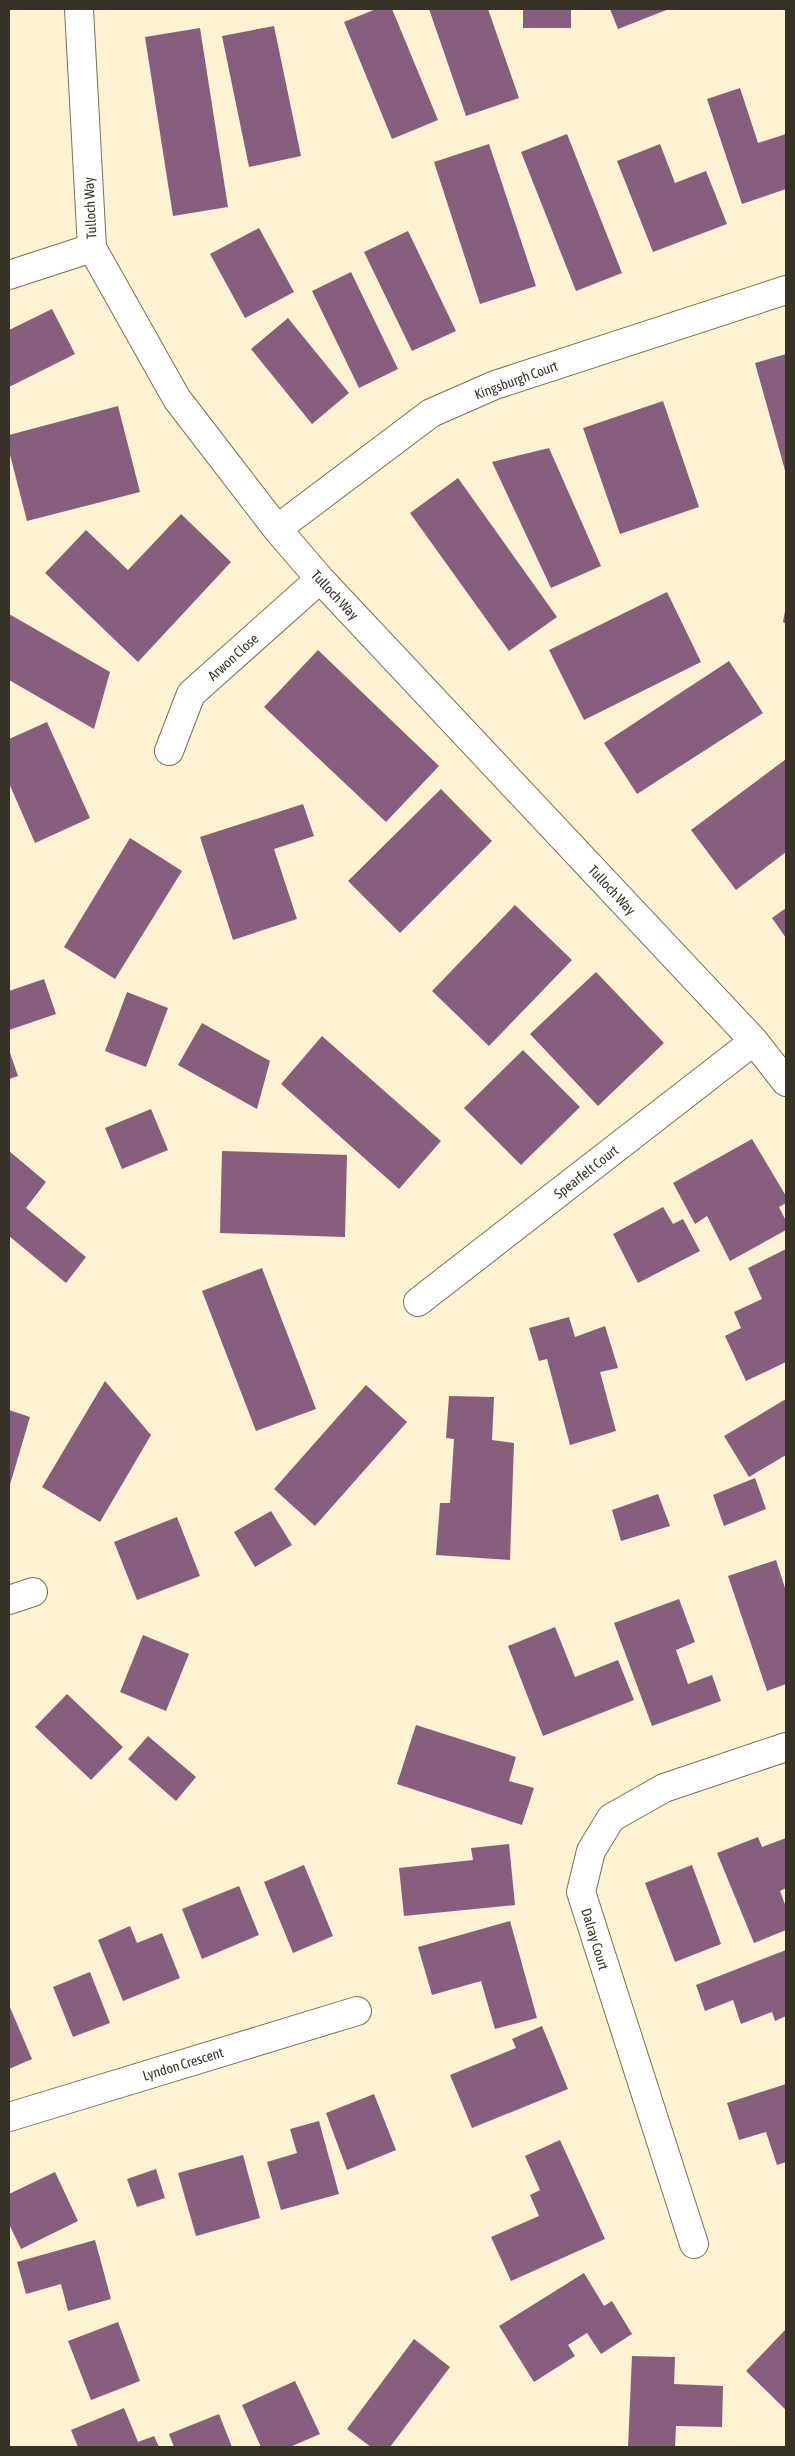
<svg xmlns="http://www.w3.org/2000/svg" width="795" height="2456" viewBox="0 0 795 2456" font-family="'Asap Condensed',sans-serif">
  <rect width="100%" height="100%" fill="#fdf2d1"/>
  <path fill="#875e7d" d="M376,9H392L438,120L392,139L344,22Z
    M429,9H488L519,98L466,116Z
    M523,9H571V28H523Z
    M610,9H669L618,29Z
    M274,26L301,156L249,167L222,36Z
    M200,28L228,207L173,216L145,37Z
    M740,88L758,143L786,134V189L742,204L707,99Z
    M567,134L622,273L576,291L521,152Z
    M489,144L536,286L480,304L434,162Z
    M660,144L675,183L706,171L727,224L653,252L617,161Z
    M259,228L294,292L245,318L210,254Z
    M408,231L456,331L412,351L364,252Z
    M351,272L398,369L359,388L312,291Z
    M52,309L75,354L9,387V330Z
    M288,318L349,393L312,424L251,349Z
    M786,354V474L755,363Z
    M663,401L699,507L620,534L583,428Z
    M118,406L140,492L27,521L9,451V435Z
    M549,448L601,566L551,588L492,462Z
    M458,478L557,617L509,651L410,513Z
    M181,514L231,562L138,662L45,573L86,530L128,570Z
    M667,592L701,662L584,720L549,650Z
    M785,611H786V624L783,622Z
    M9,614L110,672L94,729L9,680Z
    M318,650L439,766L386,822L264,707Z
    M729,661L763,713L637,794L604,743Z
    M47,722L90,818L35,843L9,783V739Z
    M786,759V852L736,890L691,830Z
    M441,789L492,841L400,933L348,881Z
    M303,804L314,836L274,849L297,919L233,940L200,837Z
    M130,838L182,871L115,979L64,947Z
    M515,905L572,960L489,1046L432,991Z
    M786,908V938L772,918Z
    M596,972L664,1043L598,1106L530,1034Z
    M44,979L56,1014L9,1030V991Z
    M127,992L168,1008L146,1067L105,1051Z
    M202,1023L270,1061L257,1109L178,1065Z
    M322,1036L441,1141L399,1189L281,1084Z
    M9,1050L18,1076L9,1079Z
    M523,1050L580,1107L521,1165L464,1108Z
    M151,1109L168,1150L122,1169L105,1128Z
    M752,1139L786,1196V1203L779,1207L786,1221V1230L730,1261L707,1216L695,1224L673,1183Z
    M9,1151L46,1182L26,1208L86,1257L66,1283L9,1236Z
    M222,1151L347,1155L345,1237L220,1233Z
    M663,1207L673,1224L683,1219L700,1251L638,1283L613,1234Z
    M786,1249V1362L746,1381L725,1336L741,1328L734,1312L762,1299L748,1268Z
    M262,1268L316,1409L256,1431L202,1291Z
    M569,1317L575,1337L605,1326L618,1368L600,1372L616,1431L570,1445L547,1359L539,1361L529,1328Z
    M105,1381L151,1435L100,1522L42,1487Z
    M366,1385L407,1422L315,1526L274,1489Z
    M449,1396L494,1397L492,1440L514,1443L510,1560L436,1555L440,1503H450L454,1439L446,1438Z
    M786,1399V1455L749,1477L724,1436Z
    M9,1410L30,1417L9,1488Z
    M755,1478L766,1509L724,1526L713,1495Z
    M658,1494L670,1526L621,1541L612,1510Z
    M271,1511L292,1545L255,1567L234,1532Z
    M177,1517L200,1576L137,1600L114,1542Z
    M776,1560L786,1591V1684L767,1691L728,1576Z
    M679,1599L695,1642L676,1650L688,1684L712,1675L721,1701L652,1726L614,1623Z
    M555,1627L575,1677L618,1660L634,1700L543,1736L508,1646Z
    M143,1635L189,1654L166,1711L120,1692Z
    M67,1694L123,1747L91,1780L35,1727Z
    M416,1725L516,1757L509,1781L534,1788L522,1825L397,1784Z
    M148,1736L196,1777L176,1801L128,1759Z
    M758,1837L762,1847L786,1838V1888L780,1891L786,1907V1930L754,1943L717,1853Z
    M509,1844L515,1905L404,1916L399,1868L473,1860L471,1848Z
    M304,1865L333,1936L293,1953L264,1882Z
    M692,1865L721,1944L675,1962L645,1883Z
    M239,1886L259,1935L202,1959L182,1909Z
    M510,1921L537,2018L495,2029L481,1981L432,1995L418,1947Z
    M130,1926L137,1943L162,1933L180,1978L123,2001L98,1940Z
    M786,1950V2016L775,2021L772,2012L741,2024L733,2000L705,2011L696,1985Z
    M90,1972L110,2023L73,2037L53,1987Z
    M9,2005L32,2059L9,2069Z
    M542,2026L568,2089L472,2128L450,2075L516,2048L512,2039Z
    M786,2084V2162L777,2165L766,2132L739,2140L727,2103Z
    M374,2094L396,2150L347,2170L326,2113Z
    M319,2121L339,2194L281,2210L267,2162L297,2153L290,2129Z
    M560,2140L605,2239L511,2281L491,2237L539,2216L530,2195L540,2190L525,2156Z
    M243,2155L260,2218L196,2236L178,2173Z
    M156,2169L165,2198L137,2207L127,2179Z
    M55,2172L78,2221L21,2249L9,2224V2194Z
    M95,2240L111,2299L68,2311L61,2284L26,2294L17,2262Z
    M584,2273L604,2306L612,2301L632,2334L601,2354L587,2333L568,2345L575,2356L534,2382L499,2326Z
    M118,2322L140,2381L91,2400L68,2341Z
    M786,2329V2410L746,2371Z
    M414,2339L450,2367L390,2447H371L347,2429Z
    M632,2356L675,2357L674,2384L723,2386L722,2427L676,2426L675,2447H628Z
    M295,2381L320,2434L290,2447H261L242,2405Z
    M124,2408L138,2442L154,2436L159,2447H78L71,2430Z
    M219,2414L232,2447H174L169,2434Z"/>
  <g fill="none" stroke-linecap="round" stroke-linejoin="round">
    <g stroke="#7a7053" stroke-width="30">
      <path id="minor" d="M79,9L92,248L177,399L277,529L320,579L754,1041L786,1082
        M9,275L92,248
        M277,529L431,413L495,385L786,290
        M169,751L191,694L320,579
        M418,1302L754,1041
        M9,1600L33,1592
        M9,2117L357,2011
        M694,2244L581,1892L591,1851L611,1818L664,1788L786,1747"/>
    </g>
    <use href="#minor" stroke="#fff" stroke-width="28"/>
  </g>
  <g text-anchor="middle" dominant-baseline="central" stroke-width="5" stroke-linejoin="round" paint-order="stroke">
    <g font-size="14" fill="#373226" stroke="#fff">
      <text transform="translate(90 208) rotate(-93)">Tulloch Way</text>
      <text transform="translate(516 380) rotate(-20)">Kingsburgh Court</text>
      <text transform="translate(335 595) rotate(47)">Tulloch Way</text>
      <text transform="translate(233 657) rotate(-42)">Arwon Close</text>
      <text transform="translate(612 890) rotate(47)">Tulloch Way</text>
      <text transform="translate(586 1172) rotate(-38)">Spearfelt Court</text>
      <text transform="translate(595 1939) rotate(73)">Dalray Court</text>
      <text transform="translate(183 2064) rotate(-17)">Lyndon Crescent</text>
    </g>
  </g>
  <rect width="795" height="2456" fill="none" stroke="#373226" stroke-width="20"/>
</svg>
